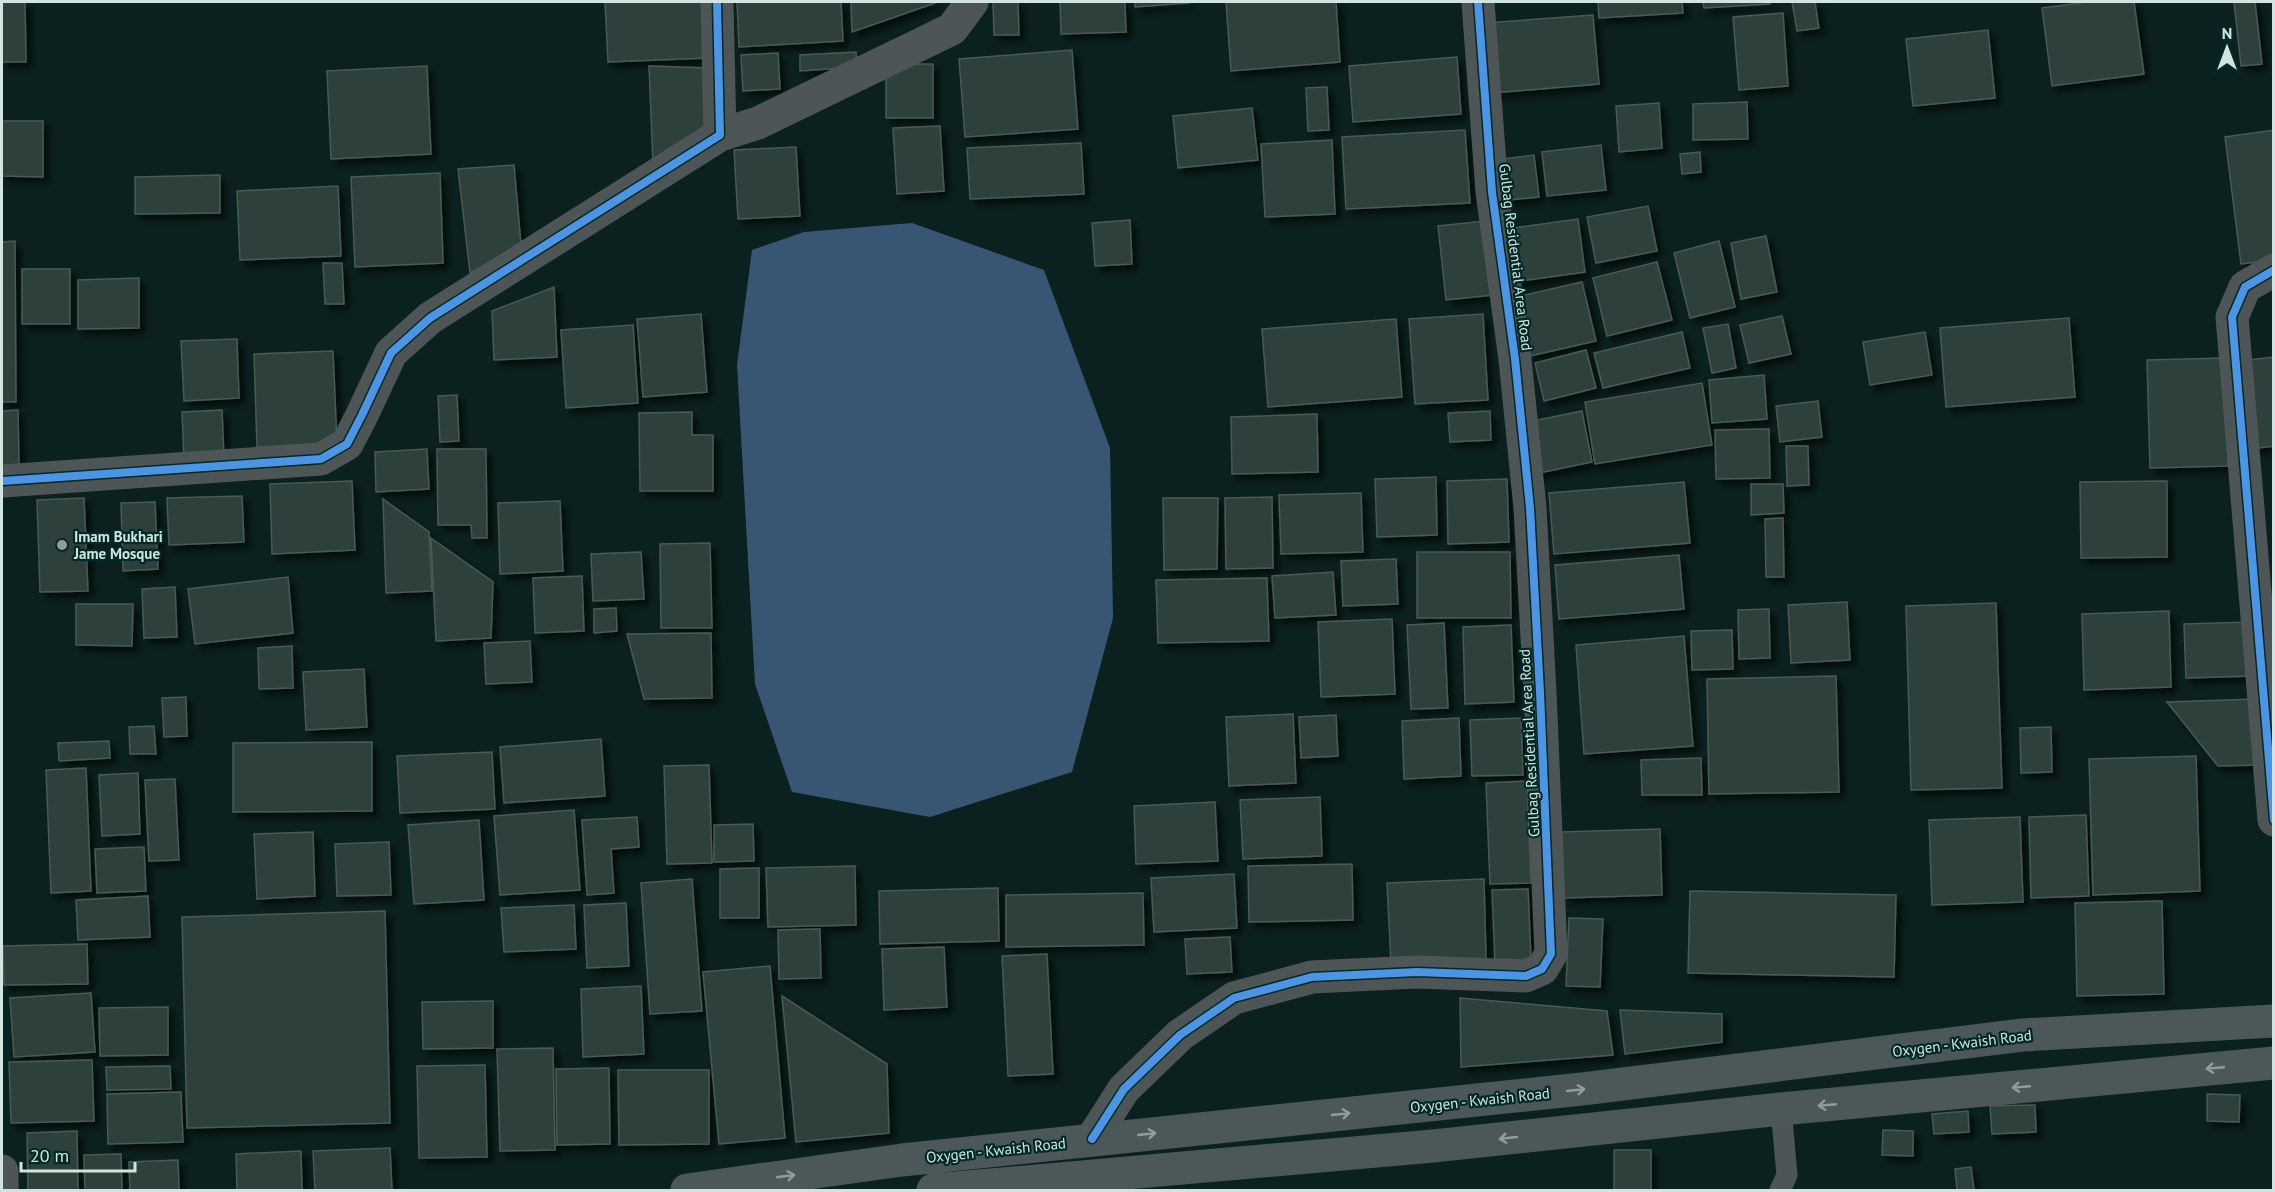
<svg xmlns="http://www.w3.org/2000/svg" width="2275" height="1192" viewBox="0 0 2275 1192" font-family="'PT Sans',sans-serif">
  <defs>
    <filter id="shadow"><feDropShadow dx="5.5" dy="5.5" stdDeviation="3" flood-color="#0009"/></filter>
  </defs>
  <rect width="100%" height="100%" fill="#0b211f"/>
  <path fill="#385673" d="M912,223L1044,270L1110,448L1113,618L1072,772L930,817L792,792L755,684L737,365L752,250L804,232Z"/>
  <path fill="#2d3f3a" stroke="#4a5a55" stroke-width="1.5" filter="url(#shadow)" d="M2,2H25L26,62H2Z
    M605,2H705L708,58L608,62Z
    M737,2H841L843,41L739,47Z
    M851,2H938L852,32Z
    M993,2H1018L1019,35H994Z
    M1060,2H1125L1126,32L1061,34Z
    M1135,2H1189V3L1135,7Z
    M1226,2H1336L1340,62L1231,71Z
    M1598,2H1682L1683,13L1599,18Z
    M1703,2H1770V4L1704,8Z
    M1792,2H1815L1819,28L1797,31Z
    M2088,2H2134L2144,74L2052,86L2042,8Z
    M2234,2H2255L2262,64L2241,66Z
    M1783,13L1788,86L1739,90L1733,17Z
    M1593,15L1599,84L1492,93L1486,23Z
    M1988,30L1995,98L1913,106L1906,39Z
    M1072,50L1078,129L965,137L959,59Z
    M856,52L857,67L800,71V55Z
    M778,53L780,89L743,91L741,55Z
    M1457,57L1461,114L1353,122L1349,66Z
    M886,64H933V118H886Z
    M427,66L431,154L331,159L327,71Z
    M649,66L708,68L712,134L653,164Z
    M1327,87L1329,130L1308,131L1306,88Z
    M1747,102L1748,139L1693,140V104Z
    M1659,103L1662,148L1619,152L1616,106Z
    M1252,108L1258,160L1178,168L1173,116Z
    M2,121H43V177L2,176Z
    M940,126L944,191L897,194L893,128Z
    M1465,130L1470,203L1346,209L1342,137Z
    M2274,130V260L2241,264L2225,137Z
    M1332,140L1335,214L1265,217L1261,144Z
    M1081,143L1084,194L970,199L967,148Z
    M1601,145L1606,190L1547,196L1542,152Z
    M796,147L800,216L738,219L734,150Z
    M1700,152L1701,172L1682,174L1680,154Z
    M1534,155L1539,197L1500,201L1496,160Z
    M514,165L521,245L470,273L458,169Z
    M440,173L443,263L355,267L351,177Z
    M220,175V213L135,214V177Z
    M338,186L341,256L240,260L237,191Z
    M1648,206L1657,251L1596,263L1587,217Z
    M1578,219L1585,272L1514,282L1507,229Z
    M1130,220L1132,264L1095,266L1092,223Z
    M1485,221L1493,295L1446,300L1438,226Z
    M1766,236L1777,292L1741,299L1731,243Z
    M15,241L16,402H2V242Z
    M1719,241L1735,307L1690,318L1674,253Z
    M1657,262L1672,320L1607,336L1593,278Z
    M323,263H342L344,304H325Z
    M22,269H70V324H22Z
    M139,278V328L78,329V280Z
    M1582,282L1596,341L1530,356L1516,297Z
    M554,287L557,357L494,360L492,311Z
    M701,314L707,392L643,397L637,319Z
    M1483,314L1488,400L1415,404L1409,319Z
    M1782,316L1791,354L1749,363L1740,325Z
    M2069,318L2075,397L1946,407L1940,328Z
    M1396,319L1402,397L1268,407L1262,329Z
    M1728,324L1736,368L1712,373L1703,328Z
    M633,325L638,403L566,408L561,330Z
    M1682,332L1690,368L1603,388L1594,353Z
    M1925,332L1932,375L1870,385L1863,342Z
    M237,339L239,398L184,401L181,341Z
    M1586,350L1596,388L1544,401L1535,363Z
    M333,351L337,444L257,447L254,354Z
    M2274,357V446L2250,449L2239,361Z
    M2225,358L2228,466L2150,468L2147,360Z
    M1764,375L1767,419L1712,423L1709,380Z
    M1702,383L1712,445L1595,464L1585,402Z
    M457,395L459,441L440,442L438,396Z
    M1818,401L1822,437L1780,442L1776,406Z
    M18,410L19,467L2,468V411Z
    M222,410L224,459L184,460L182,412Z
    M1490,411L1491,440L1450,442L1448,413Z
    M1582,411L1592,462L1534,474L1523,423Z
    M692,412V435H713V491H640L639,413Z
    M1317,414L1318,472L1232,474L1231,417Z
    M1769,429L1770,478L1716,479L1715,430Z
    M1786,446H1808L1809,485L1787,486Z
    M427,449L429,489L376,492L375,452Z
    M437,449H486L487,538H472L471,525H438Z
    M1436,477L1437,535L1377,537L1375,479Z
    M1507,479L1509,542L1448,544L1447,481Z
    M352,481L355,550L272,554L270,484Z
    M2167,481V557L2081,558L2080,482Z
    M1684,482L1690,543L1554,554L1549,493Z
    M1751,484H1783L1784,513L1751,515Z
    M1361,493L1363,552L1281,554L1279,495Z
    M242,496L244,542L169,545L167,498Z
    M1272,497L1273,568L1226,569L1225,498Z
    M84,498L88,591L40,592L37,500Z
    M1163,498H1218L1217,569L1164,570Z
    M383,499L429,532L432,591L386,593Z
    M560,501L563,571L500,574L498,503Z
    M155,502L158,569L123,571L121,503Z
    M1783,518L1784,577H1766L1765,519Z
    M431,538L493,582L491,638L436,641Z
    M710,543L712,628H661L660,544Z
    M641,552L644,599L593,601L591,554Z
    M1417,552H1510L1511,618H1417Z
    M1679,555L1684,609L1559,619L1555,565Z
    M1396,559L1398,604L1343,606L1341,561Z
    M1333,572L1336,615L1275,618L1272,576Z
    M582,576L584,631L535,633L533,578Z
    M288,577L293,633L195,644L188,589Z
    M1267,578L1269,641L1158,643L1156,580Z
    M175,587L177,637L144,638L142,589Z
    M1847,602L1850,660L1791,663L1788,605Z
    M1996,603L2002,788L1911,790L1906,606Z
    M76,604H133L132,646L76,645Z
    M616,608L617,631L594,633V609Z
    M1769,609L1770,658L1739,659L1738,610Z
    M2169,611L2171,687L2084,690L2082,614Z
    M1392,619L1395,694L1321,697L1318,622Z
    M2251,622L2253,676L2186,678L2184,624Z
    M1444,623L1448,708L1411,709L1407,625Z
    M1511,625L1514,702L1465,704L1463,627Z
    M1732,630L1733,669L1692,670L1691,631Z
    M711,633L712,698L644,699L627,634Z
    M1684,636L1693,746L1584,754L1576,645Z
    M530,641L532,682L486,684L484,643Z
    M292,646L293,688L259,689L258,648Z
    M364,669L367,727L306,730L303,672Z
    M1836,676L1839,792L1709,794L1707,679Z
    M186,697L187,736L164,737L162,698Z
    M2257,699L2259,765L2218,766L2167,702Z
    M1293,714L1296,783L1229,786L1226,717Z
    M1336,715L1338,756L1301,758L1299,717Z
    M1459,718L1461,776L1404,779L1402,721Z
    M1521,718L1523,775L1472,776L1470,720Z
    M154,726L156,754H130L129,727Z
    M2051,727L2052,772L2021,773L2020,728Z
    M601,739L605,796L504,803L500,747Z
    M109,741L110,758L59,761L58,743Z
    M372,742V811L233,812V743Z
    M492,752L495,809L400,813L397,756Z
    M2196,756L2200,891L2093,895L2089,759Z
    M1701,758L1702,795H1642L1641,760Z
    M709,765L712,863L667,864L664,766Z
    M86,768L91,891L51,893L46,770Z
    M138,773L140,834L102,836L99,775Z
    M175,779L179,860L149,861L145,780Z
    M1527,781L1531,883L1490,884L1486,783Z
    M1320,797L1322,856L1243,859L1240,800Z
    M1215,802L1218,861L1136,864L1134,806Z
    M574,810L580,890L500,895L494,816Z
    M2086,815L2089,896L2031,898L2029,817Z
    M637,817L639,847L611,849L614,893L587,895L582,820Z
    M2020,817L2023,902L1932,905L1929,820Z
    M479,820L484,900L414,904L408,825Z
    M753,824L754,861L714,862V825Z
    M1660,829L1662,895L1564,898L1562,832Z
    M313,832L315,896L257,899L254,834Z
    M389,842L391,895L337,896L335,844Z
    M144,847L146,891L97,893L95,849Z
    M1352,864L1353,920L1249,922L1248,866Z
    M855,866L856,925L768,927L766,868Z
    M759,868V918H720V869Z
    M1234,874L1237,928L1154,932L1151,878Z
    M692,879L702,1011L650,1014L641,883Z
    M1484,879L1486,959L1391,963L1387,883Z
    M998,888L999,941L880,944L879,891Z
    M1528,889L1531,960L1495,962L1492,890Z
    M1690,891L1896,895L1894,977L1688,973Z
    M1143,893L1144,945L1006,947V895Z
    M148,896L150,937L78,940L76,900Z
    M2162,901L2164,994L2077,996L2075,903Z
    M626,903L629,966L587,968L584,905Z
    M574,905L576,949L504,952L501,908Z
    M385,911L390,1123L187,1128L182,917Z
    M1569,918L1603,919L1600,987L1566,986Z
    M820,929L821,978L779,979L778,930Z
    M1230,937L1232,972L1187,974L1185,939Z
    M87,944L88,984L4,985L3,946Z
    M944,947L947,1007L884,1010L882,949Z
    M1047,954L1053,1074L1008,1076L1002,956Z
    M770,966L785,1138L719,1144L703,972Z
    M641,986L644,1054L583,1057L581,989Z
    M91,993L95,1052L14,1057L10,998Z
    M782,996L887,1064L889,1133L796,1142Z
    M1460,998L1607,1011L1613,1055L1461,1067Z
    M493,1001V1048L423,1049L422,1002Z
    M168,1007V1055L100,1056L99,1008Z
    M1620,1010L1722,1014V1042L1625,1054Z
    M553,1048L555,1150L500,1151L497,1049Z
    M92,1060L94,1121L11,1123L9,1062Z
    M485,1065L487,1157L419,1158L417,1066Z
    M170,1066L171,1089L107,1090L106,1067Z
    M609,1068L610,1144L557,1145L556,1069Z
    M618,1070H709V1144L619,1145Z
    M181,1092L183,1142L108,1144L107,1094Z
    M2207,1094L2240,1095L2239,1122L2207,1121Z
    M2035,1105L2036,1132L1992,1134L1990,1106Z
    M1968,1111L1969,1132L1934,1134L1932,1114Z
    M1883,1130L1913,1131V1156L1882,1155Z
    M77,1131L78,1190H28L27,1133Z
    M390,1148L392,1190H315L313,1151Z
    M1614,1150H1651V1190H1614Z
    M301,1151L302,1190H237L236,1154Z
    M121,1154L122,1190H85L84,1155Z
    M178,1160L179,1190H130L129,1162Z
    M1971,1167L1974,1190H1957L1955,1169Z"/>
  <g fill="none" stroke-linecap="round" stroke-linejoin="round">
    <path stroke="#4e5556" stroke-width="21" d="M1780,1190L1787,1175L1781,1109"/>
    <path stroke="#4e5556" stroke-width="33" d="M720,135L758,123L952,29L972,2
      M2274,270L2245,287L2232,317L2274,820
      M2,481L321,459L347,444L362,415L391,353L430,318L720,135L717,2
      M1092,1139L1124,1089L1180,1035L1234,998L1312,977L1417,972L1526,976L1542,969L1551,954L1540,692L1530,508L1515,359L1492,192L1478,2
      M2,1171V1190"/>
    <path stroke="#4c5759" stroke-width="33" d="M687,1190L902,1160L1582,1089L2023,1035L2274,1021
      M933,1190L1433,1146L1781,1109L2274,1063"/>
    <g stroke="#032927" stroke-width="11">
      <path id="cycleway" d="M2274,270L2245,287L2232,317L2274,820
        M2,481L321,459L347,444L362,415L391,353L430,318L720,135L717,2
        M1092,1139L1124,1089L1180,1035L1234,998L1312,977L1417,972L1526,976L1542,969L1551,954L1540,692L1530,508L1515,359L1492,192L1478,2"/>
    </g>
    <use href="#cycleway" stroke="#4d94e3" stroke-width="8"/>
  </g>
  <defs><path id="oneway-shaft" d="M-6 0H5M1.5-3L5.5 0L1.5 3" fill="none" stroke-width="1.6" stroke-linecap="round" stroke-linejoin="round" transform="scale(1.5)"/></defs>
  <g stroke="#8e9e9e">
    <use href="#oneway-shaft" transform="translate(2215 1068) rotate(175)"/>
    <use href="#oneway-shaft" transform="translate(2021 1087) rotate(175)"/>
    <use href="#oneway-shaft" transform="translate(1576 1090) rotate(-6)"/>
    <use href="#oneway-shaft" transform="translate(1827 1105) rotate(175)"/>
    <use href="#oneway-shaft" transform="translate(1341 1114) rotate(-6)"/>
    <use href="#oneway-shaft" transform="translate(1147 1134) rotate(-6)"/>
    <use href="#oneway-shaft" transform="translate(1508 1138) rotate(174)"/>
    <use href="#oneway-shaft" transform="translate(786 1176) rotate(-8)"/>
  </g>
  <circle fill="#8ca09e" stroke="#032927" stroke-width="2" cx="62" cy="545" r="6"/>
  <g text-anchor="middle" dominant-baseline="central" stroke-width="4.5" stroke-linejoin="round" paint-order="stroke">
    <g font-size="15" fill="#d1e4e2" stroke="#032927">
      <text transform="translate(1516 257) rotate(83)">Gulbag Residential Area Road</text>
      <text transform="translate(1529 743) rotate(-93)">Gulbag Residential Area Road</text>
      <text transform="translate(1962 1043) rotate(-7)">Oxygen - Kwaish Road</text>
      <text transform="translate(1480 1100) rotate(-6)">Oxygen - Kwaish Road</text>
      <text transform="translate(996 1150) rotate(-6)">Oxygen - Kwaish Road</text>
    </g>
    <g font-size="15" font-weight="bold" fill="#d1e4e2" stroke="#032927" text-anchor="start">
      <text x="74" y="536">Imam Bukhari<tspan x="74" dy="17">Jame Mosque</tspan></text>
    </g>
  </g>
  <rect width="2275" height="1192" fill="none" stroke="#d1e4e2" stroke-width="6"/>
  <g transform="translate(2227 48)" stroke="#032927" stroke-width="4.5" paint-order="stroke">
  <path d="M0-4.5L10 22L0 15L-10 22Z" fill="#d1e4e2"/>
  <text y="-9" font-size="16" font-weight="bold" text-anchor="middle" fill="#d1e4e2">N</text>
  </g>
  <path d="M21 1162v9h114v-9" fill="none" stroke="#d1e4e2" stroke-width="3"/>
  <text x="30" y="1162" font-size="18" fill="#d1e4e2" stroke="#032927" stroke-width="4.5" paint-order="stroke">20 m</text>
</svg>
